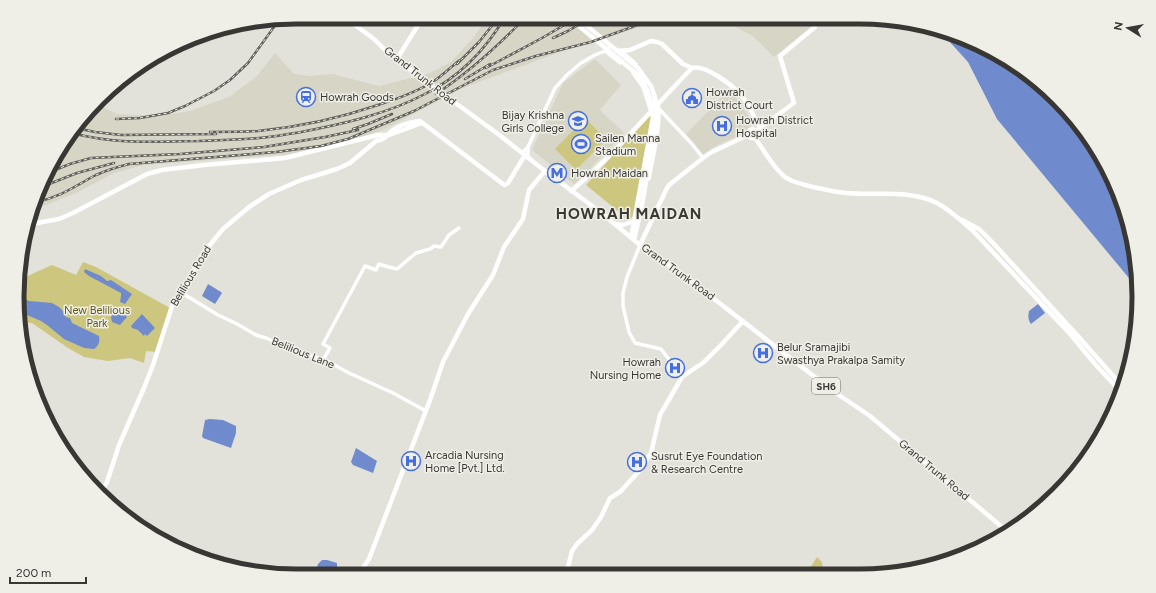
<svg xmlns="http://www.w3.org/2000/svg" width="1156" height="593" viewBox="0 0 1156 593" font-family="Figtree,sans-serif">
  <rect width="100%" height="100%" fill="#e2e2da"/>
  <path fill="#d6d5c6" d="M488,17H685L663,20L568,49L463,88L383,130L340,144L290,154L144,165L114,173L76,193L46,205L35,206L64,141L98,105L117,114L158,116L190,111L229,97L257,76L275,53L294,74L310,76L332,74L379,86L430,73L451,62L473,38Z
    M709,17L813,18V25L774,57L753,36L725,22Z
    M595,59L621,85L600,110L624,133L583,176L574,184L532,150L563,83Z
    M730,89L752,121L749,132L717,145L703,154L686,134Z"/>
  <path fill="#cdc67e" d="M651,114L634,215L629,220L586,185Z
    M585,118L606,139L576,170L555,149Z
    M83,262L96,267L170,308L157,352L146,351L144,363L130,358L108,361L84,357L68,348L32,323L19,322L18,315L21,279L52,265L76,275Z
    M817,557C824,563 823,565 821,573L819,572L817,574H806Z"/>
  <path fill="#6f8bcd" d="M938,29L983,46L1030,75L1070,112L1102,157L1124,207L1137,260L1138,289L997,119L968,62Z
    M85,269L101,276L107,281L111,280L132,294L125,304L120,302L121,296V293L89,276L84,272Z
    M208,284L221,292L222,293L215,304L202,296Z
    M19,297L29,301L52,303L59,307L64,312L66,317L70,318L72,323L99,336C100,341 99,346 94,349L84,348L64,339L47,325L41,321L27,315L18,313Z
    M1038,304L1045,313L1031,324C1028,320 1028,316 1029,311Z
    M122,309L127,317L120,325L112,322L111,317C113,312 116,310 122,309Z
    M142,314L155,328L147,336L145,334L144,336L138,330L132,328L131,326Z
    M210,419L223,420L236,426V433L231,448L203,438L202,436L205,420Z
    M356,448L377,461L373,473L353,465L351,462Z
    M322,560H327L337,563V567L333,575H327V573L326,575L321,574L320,575H316L315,573L318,564Z"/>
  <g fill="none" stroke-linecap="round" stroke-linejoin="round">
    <path stroke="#fff" stroke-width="3.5" d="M620,50L636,64
      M605,51L620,63
      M633,73L643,87L651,112L653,111
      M660,110L692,144L703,158
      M528,147V158
      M522,153L528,147L555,88L567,75L581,63L595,55L605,51L609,48
      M649,179C653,158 662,121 658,102
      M640,245L627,277L623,293V306L629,332L635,343L661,349L671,362L678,368L682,377
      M182,293L218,315L237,324L256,335L266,338L275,342L329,362L349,373L393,393L426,411
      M323,360L330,348L323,344L365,266L376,270L379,264L385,266L397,269L416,253L430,249L434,246L441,247L449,235L459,228"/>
    <path stroke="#fff" stroke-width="4.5" d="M344,17L374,39L383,48L413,72L498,134L545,171L599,211L640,245L678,271L833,391L870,416L1008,532
      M568,17L638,75C648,88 653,101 653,118L631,238
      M576,17L638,68L651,86L655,97L657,118L642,205L634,240
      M617,51L630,50L651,41L657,42L662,44L683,64L692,68
      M397,59L423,17
      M756,131L794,103L780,56L815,27L814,18
      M388,135C394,126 410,122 420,121L503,184L505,185L508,183L525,155
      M755,138C764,150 773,168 785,177C793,183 803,184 813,187C824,189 835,192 846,193C876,196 908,189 937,203C950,210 962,221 973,231L1071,335L1095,364L1121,392
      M755,138H751L748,136V133L750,130L753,129L756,131
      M571,191C615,154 652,109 692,68C705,64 732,85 741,95C749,104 754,117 760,128
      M962,220L979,229L994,244L1077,335L1123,387
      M615,224L623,225L634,221
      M26,225L59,219L73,213L147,174L162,170L204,165L285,158L378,135H388
      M640,245L666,190L669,185L703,158L712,152L748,135
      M100,495L107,482L119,445L144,388L153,365L172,306L182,293L202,255L218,235L223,229L249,207L269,194L301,180L337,169L350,163L376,141L383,139L388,135L392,134L422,123
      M358,575L369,559L430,400L443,362L468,314L493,275L504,247L523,219L529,190L545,171
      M566,575L572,551L577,544L592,530L601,517L610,498L620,492L640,470L651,453L660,415L682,377L704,362L721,345L743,321"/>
    <g stroke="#61605c" stroke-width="2.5">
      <path id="rail" d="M553,38L568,31L592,17
        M457,64L479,42L499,17
        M486,68L542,38L578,17
        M465,79L490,64
        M436,94C470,72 498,46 526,17
        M116,119L140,118L168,113L185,106L214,91L230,80L248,63L279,20
        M76,128L95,132L121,135L216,134
        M353,129L368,124L392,114
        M210,132C226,132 242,132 258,131C299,127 340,118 378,105C397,99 417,92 434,81C443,75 451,67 460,60
        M71,133C88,137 105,140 122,141C147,143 173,141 198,141C218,140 239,140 259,138C273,137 287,134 301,132C343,124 387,114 425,94C459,77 486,49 505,17
        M50,172L70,164L91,158L180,154L264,147L325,137L358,130
        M44,186L77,173L114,163
        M36,202C61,197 75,186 96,175C107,170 117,167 129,164L276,152L321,146L348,139L414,111L493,70L536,56L591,42L632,27L653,17"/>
    </g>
    <use href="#rail" stroke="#f0efe7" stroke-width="1" stroke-dasharray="3" stroke-linecap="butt"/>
  </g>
  <defs>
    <g id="station-ring" transform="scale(1)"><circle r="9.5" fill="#f0efe7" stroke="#456fe1" stroke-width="1.5"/><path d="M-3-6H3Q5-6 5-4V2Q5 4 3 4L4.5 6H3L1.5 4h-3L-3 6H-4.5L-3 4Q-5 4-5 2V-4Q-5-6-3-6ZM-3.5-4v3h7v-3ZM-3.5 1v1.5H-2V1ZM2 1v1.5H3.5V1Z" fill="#456fe1"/></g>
    <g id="civic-ring" transform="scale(1)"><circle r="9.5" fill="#f0efe7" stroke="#456fe1" stroke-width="1.5"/><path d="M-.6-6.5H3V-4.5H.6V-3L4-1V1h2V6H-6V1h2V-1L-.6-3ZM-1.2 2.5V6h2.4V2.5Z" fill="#456fe1"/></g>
    <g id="university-ring" transform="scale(1)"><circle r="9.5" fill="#f0efe7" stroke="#456fe1" stroke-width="1.5"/><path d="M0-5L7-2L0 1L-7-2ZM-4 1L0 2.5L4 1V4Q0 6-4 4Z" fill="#456fe1"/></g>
    <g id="hospital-ring" transform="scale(1)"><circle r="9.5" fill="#f0efe7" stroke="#456fe1" stroke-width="1.5"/><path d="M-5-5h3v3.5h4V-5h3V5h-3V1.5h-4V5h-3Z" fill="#456fe1"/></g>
    <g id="stadium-ring" transform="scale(1)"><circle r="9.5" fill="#f0efe7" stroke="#456fe1" stroke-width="1.5"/><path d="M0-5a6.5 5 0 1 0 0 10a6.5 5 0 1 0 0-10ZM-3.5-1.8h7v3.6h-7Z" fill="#456fe1"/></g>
    <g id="metro-ring" transform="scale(1)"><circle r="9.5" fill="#f0efe7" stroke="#456fe1" stroke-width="1.5"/><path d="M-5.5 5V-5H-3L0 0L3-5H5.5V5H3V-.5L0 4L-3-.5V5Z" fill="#456fe1"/></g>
  </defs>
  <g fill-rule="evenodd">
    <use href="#station-ring" x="306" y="97"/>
    <use href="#civic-ring" x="692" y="98"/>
    <use href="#university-ring" x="578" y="121"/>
    <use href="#hospital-ring" x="722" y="126"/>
    <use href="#stadium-ring" x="581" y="144"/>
    <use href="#metro-ring" x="557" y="173"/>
    <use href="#hospital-ring" x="763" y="353"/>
    <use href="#hospital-ring" x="675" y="368"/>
    <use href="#hospital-ring" x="411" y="461"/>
    <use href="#hospital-ring" x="637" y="462"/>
  </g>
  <g text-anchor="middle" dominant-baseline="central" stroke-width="3" stroke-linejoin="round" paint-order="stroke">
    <rect fill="#f0efe7" stroke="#6f6e6a" stroke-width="1" x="812" y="378" width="28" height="16" rx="3"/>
    <g font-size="10" font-weight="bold" fill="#383734">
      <text x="826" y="386">SH6</text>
    </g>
    <g font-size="11" fill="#383734" stroke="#f0efe7">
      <text transform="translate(420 76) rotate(38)">Grand Trunk Road</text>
      <text transform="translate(678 272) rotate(36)">Grand Trunk Road</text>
      <text transform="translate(191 276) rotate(-59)">Belilious Road</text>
      <text transform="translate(303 353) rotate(22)">Belilious Lane</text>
      <text transform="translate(934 470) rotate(40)">Grand Trunk Road</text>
    </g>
    <g font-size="11" fill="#383734" stroke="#f0efe7" text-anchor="start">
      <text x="706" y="92">Howrah<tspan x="706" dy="13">District Court</tspan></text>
      <text x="320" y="97">Howrah Goods</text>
      <text x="564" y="115" text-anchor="end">Bijay Krishna<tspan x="564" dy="13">Girls College</tspan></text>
      <text x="736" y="120">Howrah District<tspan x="736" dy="13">Hospital</tspan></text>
      <text x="595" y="138">Sailen Manna<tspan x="595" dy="13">Stadium</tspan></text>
      <text x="571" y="173">Howrah Maidan</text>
      <text x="777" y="347">Belur Sramajibi<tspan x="777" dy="13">Swasthya Prakalpa Samity</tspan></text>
      <text x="661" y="362" text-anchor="end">Howrah<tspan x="661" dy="13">Nursing Home</tspan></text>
      <text x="425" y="455">Arcadia Nursing<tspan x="425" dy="13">Home [Pvt.] Ltd.</tspan></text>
      <text x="651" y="456">Susrut Eye Foundation<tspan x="651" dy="13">&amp; Research Centre</tspan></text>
    </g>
    <g font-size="11" fill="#5f591c" stroke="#f0efe7">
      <text x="97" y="310">New Belilious<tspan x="97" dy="13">Park</tspan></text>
    </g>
    <g font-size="15" font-weight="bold" letter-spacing="1" fill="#3a3933" stroke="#f0efe7">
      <text x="629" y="214">HOWRAH MAIDAN</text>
    </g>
  </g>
  <path d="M0 0H1156V593H0ZM296 24H860A272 272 0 0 1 1132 296V297A272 272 0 0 1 860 569H296A272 272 0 0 1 24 297V296A272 272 0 0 1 296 24Z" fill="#f0efe7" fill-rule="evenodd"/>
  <path fill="none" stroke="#383734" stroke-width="5" d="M296 24H860A272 272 0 0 1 1132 296V297A272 272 0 0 1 860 569H296A272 272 0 0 1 24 297V296A272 272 0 0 1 296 24Z"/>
  <g transform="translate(1128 28) rotate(281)" stroke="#f0efe7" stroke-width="3" paint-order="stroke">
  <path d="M0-3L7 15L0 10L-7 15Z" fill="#383734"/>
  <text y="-6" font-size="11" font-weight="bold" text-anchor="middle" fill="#383734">N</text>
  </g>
  <path d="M10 577v6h76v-6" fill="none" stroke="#383734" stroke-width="2"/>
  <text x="16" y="577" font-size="12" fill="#383734" stroke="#f0efe7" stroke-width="3" paint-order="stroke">200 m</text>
</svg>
